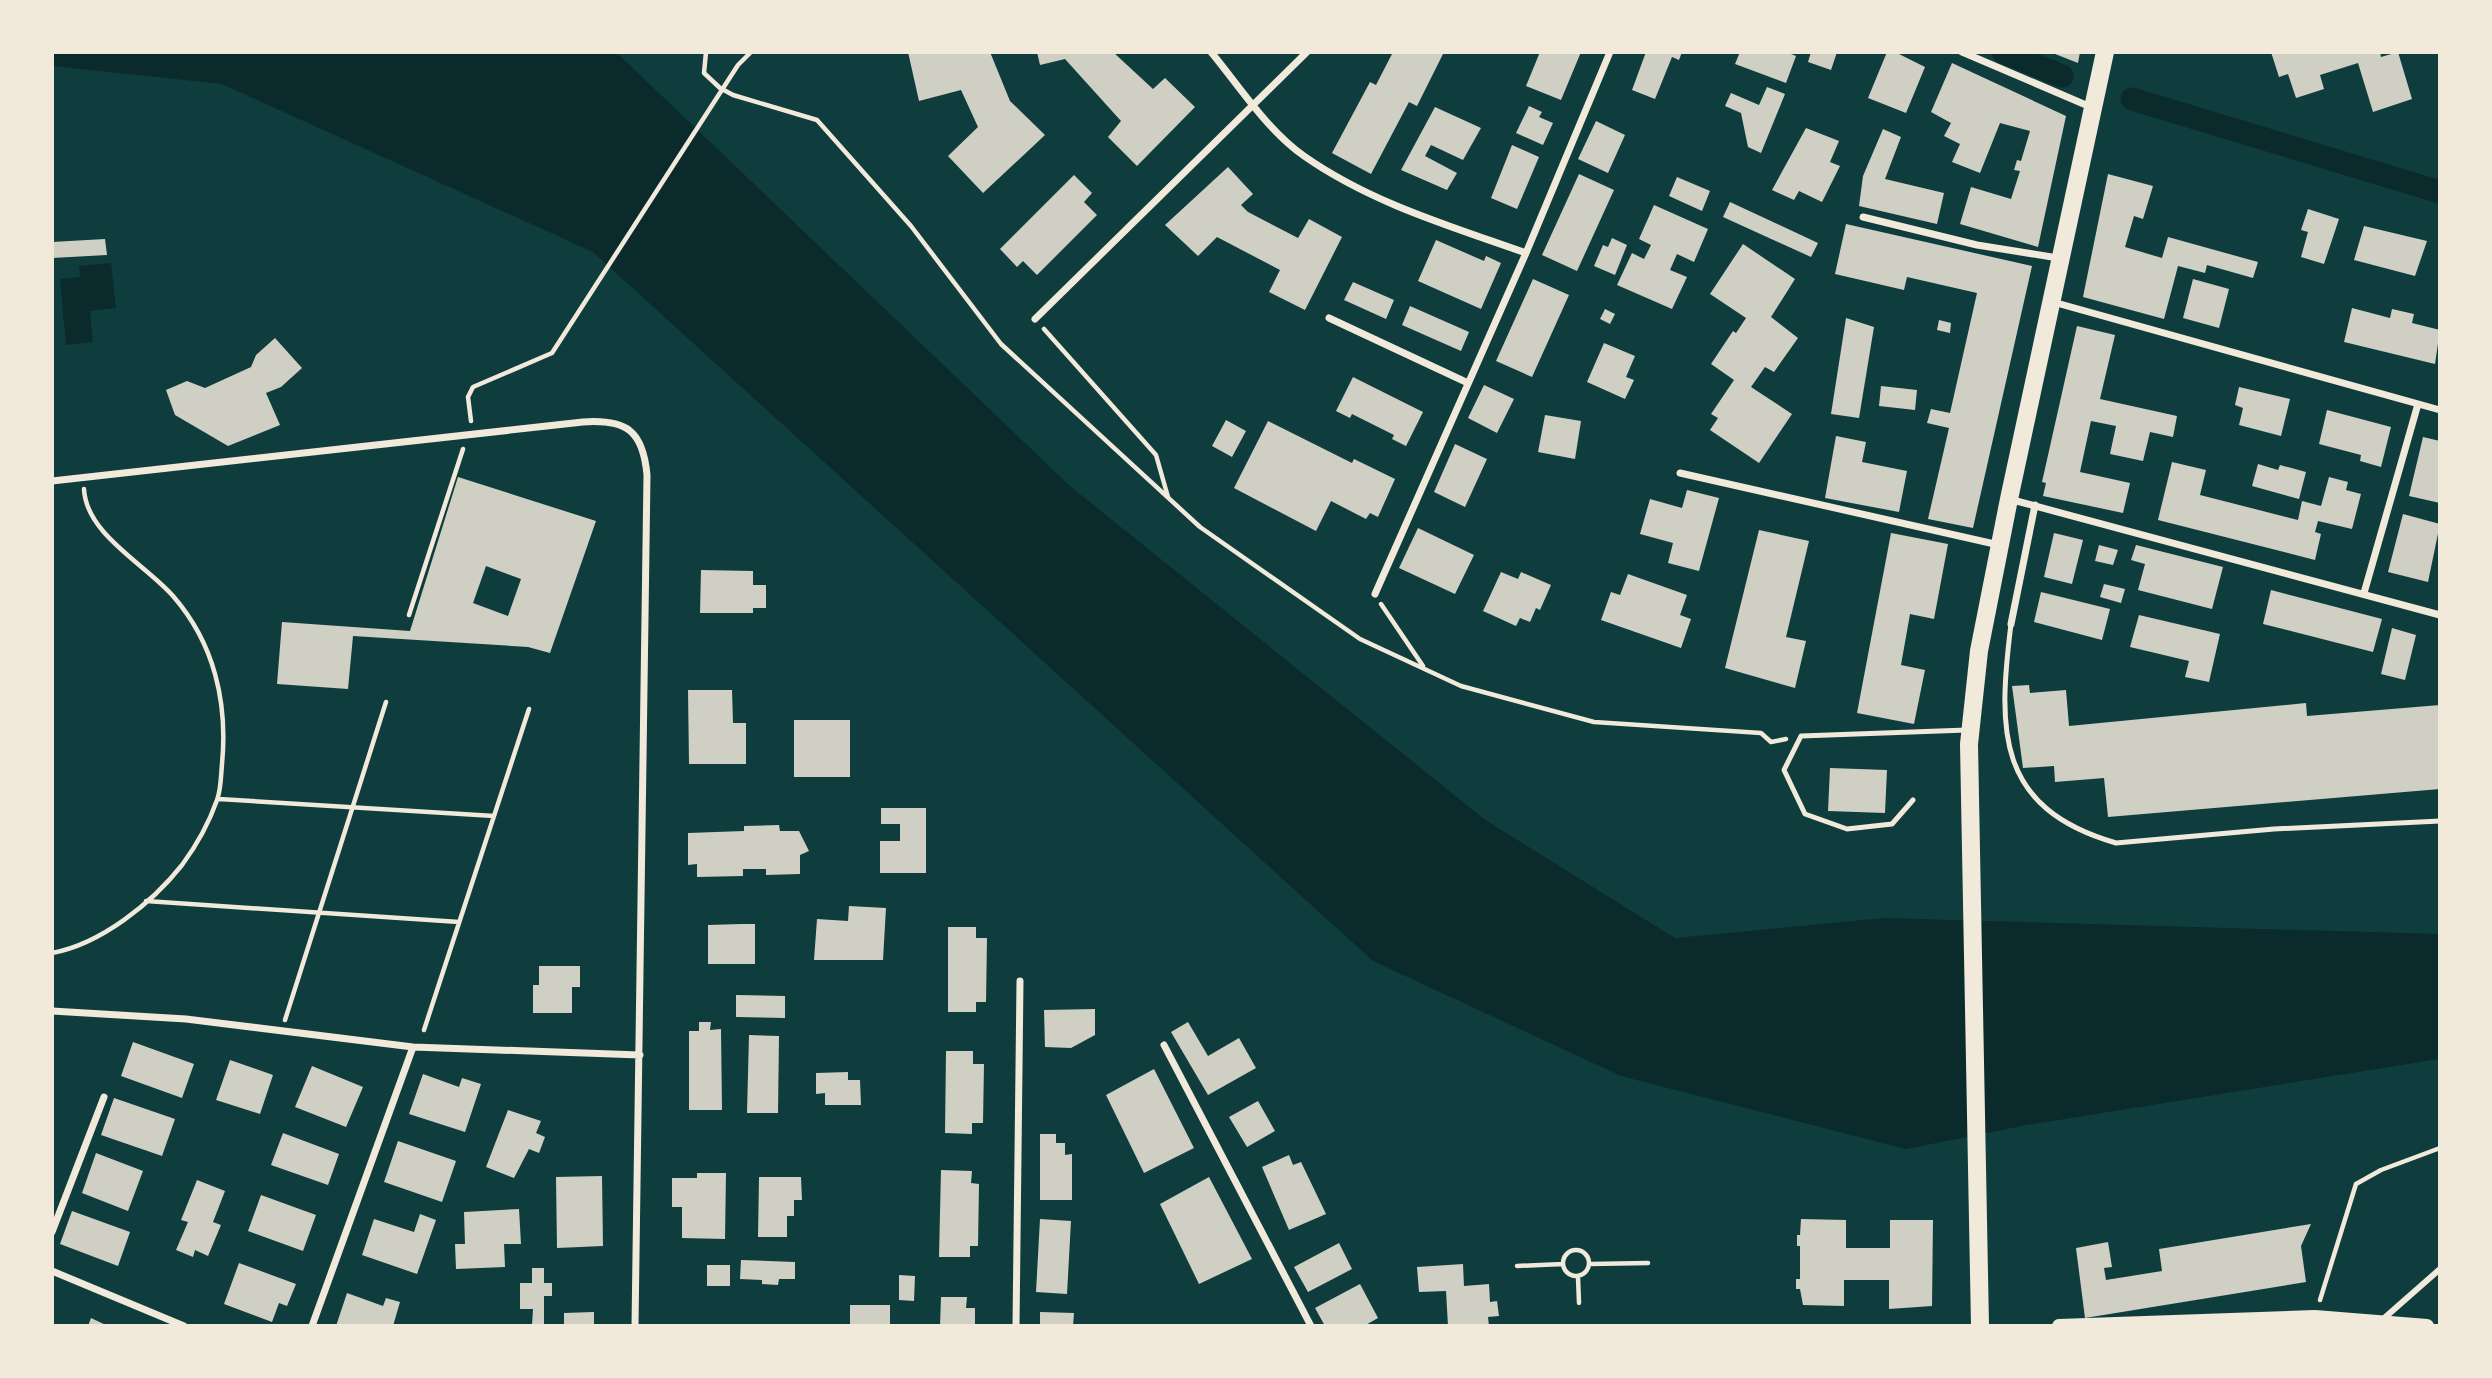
<svg xmlns="http://www.w3.org/2000/svg" width="2492" height="1378" viewBox="0 0 2492 1378" font-family="Figtree,sans-serif">
  <rect width="100%" height="100%" fill="#0f3d3e"/>
  <path fill="#0a2a2b" d="M53,52L617,53L1071,487L1484,819L1675,938L1884,918L2439,934V1059L2027,1125L1906,1149L1621,1076L1373,961L593,252L222,84L53,66Z
    M111,263L116,308L90,311L93,342L66,345L60,279L80,277L79,266Z"/>
  <g fill="none" stroke-linecap="round" stroke-linejoin="round">
    <path stroke="#0a2a2b" stroke-width="23" d="M2003,52L2062,76
      M2132,99L2440,192"/>
  </g>
  <path fill="#cfcfc3" fill-rule="evenodd" d="M908,52H990L1010,101L1045,135L983,193L948,156L978,127L961,90L919,101Z
    M1037,52H1113L1153,89L1165,78L1195,107L1137,166L1108,137L1121,121L1065,59L1040,65Z
    M1393,52H1444L1417,106L1409,102L1371,174L1332,153L1370,82L1376,85Z
    M1540,52H1581L1561,100L1526,86Z
    M1646,52H1682L1679,60L1672,57L1655,99L1632,90Z
    M1740,52H1786L1796,56L1786,83L1735,64Z
    M1811,52H1837L1831,70L1808,62Z
    M1887,52H1895L1925,67L1906,113L1868,98Z
    M2050,52H2080L2078,63Z
    M2271,52H2380L2381,57L2398,52L2412,99L2373,112L2358,63L2320,75L2324,89L2296,98L2288,74L2279,77Z
    M1952,63L2066,116L2038,247L1960,224L1971,187L2011,199L2020,171L2014,170L2017,160L2021,161L2030,131L2000,123L1980,173L1952,162L1960,144L1944,136L1951,123L1931,112Z
    M1767,87L1785,94L1761,153L1748,147L1741,113L1725,106L1731,93L1759,105Z
    M1529,106L1542,112L1539,117L1553,123L1543,145L1516,133Z
    M1435,107L1481,128L1463,160L1431,145L1425,156L1457,173L1447,190L1401,170Z
    M1596,121L1625,135L1608,173L1578,159Z
    M1806,128L1839,141L1830,162L1840,166L1822,202L1799,191L1794,200L1772,190Z
    M1883,129L1901,137L1885,179L1944,193L1937,224L1859,206L1863,176Z
    M1512,145L1539,157L1517,209L1491,198Z
    M1228,167L1253,194L1241,205L1248,212L1298,238L1309,219L1342,237L1305,310L1269,292L1280,270L1217,237L1198,256L1165,225Z
    M1579,174L1614,190L1577,271L1542,255Z
    M2108,174L2153,186L2143,219L2134,216L2125,247L2162,258L2168,237L2258,262L2253,278L2207,265L2205,273L2178,266L2164,319L2083,297Z
    M1074,175L1092,193L1084,202L1097,215L1037,275L1023,261L1017,267L1000,249Z
    M1677,177L1710,191L1702,211L1669,196Z
    M1730,202L1818,243L1811,257L1723,217Z
    M1654,205L1708,229L1694,262L1677,254L1670,270L1687,277L1672,309L1617,285L1632,253L1644,259L1651,245L1639,239Z
    M2308,209L2339,219L2324,264L2301,257L2308,232L2301,230Z
    M1846,224L2032,266L1973,528L1928,519L1949,428L1927,423L1931,409L1950,413L1977,293L1907,277L1904,290L1835,274Z
    M2364,226L2427,241L2415,276L2354,260Z
    M1612,238L1627,245L1615,275L1594,266L1603,245L1608,247Z
    M105,239L107,255L52,258V242Z
    M1436,240L1484,261L1486,256L1501,263L1481,309L1418,281Z
    M1743,244L1795,279L1771,317L1798,338L1774,372L1765,367L1751,387L1792,414L1759,463L1710,430L1718,418L1711,414L1734,380L1711,364L1733,331L1736,333L1746,318L1710,294Z
    M1533,279L1569,295L1532,377L1496,361Z
    M2193,279L2229,289L2219,328L2183,318Z
    M1353,282L1394,300L1386,319L1344,300Z
    M1410,306L1469,332L1461,351L1402,325Z
    M2352,308L2390,318L2392,309L2414,314L2412,323L2440,330L2435,364L2344,342Z
    M1605,309L1615,314L1610,324L1600,319Z
    M1846,318L1874,327L1859,418L1831,414Z
    M1939,320L1951,323L1950,333L1937,330Z
    M2077,326L2115,335L2100,399L2177,416L2173,437L2150,432L2143,461L2110,454L2116,426L2091,421L2080,472L2130,483L2123,513L2043,496L2046,483L2042,482Z
    M275,338L302,368L281,387L266,393L280,425L228,446L175,415L166,390L187,381L205,388L251,367L256,355Z
    M1604,343L1635,356L1626,377L1634,380L1625,399L1587,382Z
    M1353,377L1423,412L1406,446L1392,439L1394,435L1352,414L1350,418L1336,411Z
    M1484,385L1514,399L1497,433L1468,418Z
    M1881,386L1917,390L1915,410L1879,406Z
    M2239,387L2290,399L2281,436L2239,425L2243,408L2235,405Z
    M2327,410L2391,427L2381,467L2360,461L2361,455L2319,444Z
    M1545,415L1581,421L1575,459L1538,452Z
    M1226,420L1246,431L1232,457L1212,446Z
    M1268,421L1352,463L1354,459L1395,479L1378,517L1370,513L1366,519L1331,501L1316,531L1234,488Z
    M1836,436L1866,442L1862,462L1907,471L1899,512L1825,498Z
    M2423,437L2440,441V503L2409,496Z
    M1455,444L1487,459L1465,507L1434,492Z
    M2172,462L2206,470L2200,495L2298,520L2302,501L2321,506L2329,477L2348,482L2346,490L2361,494L2352,529L2318,521L2315,532L2321,534L2315,560L2158,520Z
    M2258,464L2278,470L2280,465L2306,472L2299,499L2252,486Z
    M458,477L596,521L550,653L528,647L353,636L348,689L277,684L282,622L410,631ZM486,566L521,579L508,616L473,603Z
    M1687,490L1719,498L1699,571L1668,563L1673,543L1640,534L1650,499L1682,508Z
    M2403,514L2440,524L2428,582L2388,572Z
    M1418,528L1474,555L1455,594L1399,568Z
    M1759,530L1809,541L1786,637L1806,641L1795,688L1725,668Z
    M1891,533L1948,544L1934,619L1910,614L1901,665L1925,670L1914,724L1857,713Z
    M2054,533L2083,540L2072,584L2044,577Z
    M2099,545L2118,550L2113,565L2095,561Z
    M2136,545L2223,567L2212,609L2138,590L2145,564L2131,560Z
    M701,570L753,571V585H766V608H753V613H700Z
    M1501,572L1518,579L1521,572L1551,585L1540,610L1536,608L1530,622L1520,618L1516,626L1483,611Z
    M1628,574L1687,595L1680,615L1691,619L1681,648L1601,620L1611,592L1620,595Z
    M2104,584L2125,589L2121,603L2100,597Z
    M2271,590L2382,619L2373,652L2263,624Z
    M2041,592L2110,609L2102,640L2034,622Z
    M2139,615L2220,634L2209,682L2185,677L2189,661L2130,647Z
    M2392,628L2416,635L2405,680L2381,674Z
    M2029,685L2030,693L2066,690L2069,726L2306,703L2307,716L2440,705V789L2108,817L2104,778L2055,782L2054,766L2023,768L2012,686Z
    M688,690H732L733,723H746V764H689Z
    M794,720H850V777H794Z
    M1830,768L1887,770L1885,813L1828,811Z
    M881,808H926V873H880V841H900V824H881Z
    M779,825L780,831H799L809,851L800,855V874L766,875V869H743V876L697,877V864L688,865V833L744,831V826Z
    M849,906L886,908L883,960H814L817,919L848,921Z
    M741,924H755V964H708V925Z
    M948,927H976V938H987L986,1002H976V1012H948Z
    M539,966H580V987H572V1013H533V985H539Z
    M736,995L785,996V1018L736,1017Z
    M1095,1009V1035L1071,1048L1045,1047L1044,1010Z
    M699,1022H711L710,1030L721,1029L722,1110H689V1031H699Z
    M1188,1022L1208,1056L1239,1038L1256,1068L1208,1095L1171,1032Z
    M749,1035L779,1036L778,1113H747Z
    M133,1042L194,1064L182,1098L121,1076Z
    M946,1051H973V1064H984L983,1123H972V1134L945,1133Z
    M230,1060L273,1075L260,1114L216,1100Z
    M312,1066L363,1087L346,1127L295,1107Z
    M1154,1069L1194,1148L1144,1173L1106,1095Z
    M848,1072V1080H860L861,1105H825V1093L816,1094V1073Z
    M423,1074L459,1087L462,1078L481,1084L465,1132L409,1114Z
    M114,1098L175,1119L162,1156L101,1135Z
    M1258,1101L1275,1131L1247,1147L1229,1117Z
    M508,1110L541,1121L536,1133L545,1137L539,1153L529,1149L514,1178L486,1167Z
    M283,1133L339,1154L328,1185L271,1165Z
    M1040,1134H1056V1143H1065V1155L1072,1154V1200H1040Z
    M398,1141L456,1161L442,1202L384,1182Z
    M96,1153L143,1171L128,1211L82,1193Z
    M1289,1155L1293,1165L1301,1162L1326,1214L1289,1230L1262,1167Z
    M941,1170L972,1171L971,1183L979,1184L978,1246H970V1257H939Z
    M697,1173H726L725,1239L682,1238V1207H672V1178H697Z
    M602,1176L603,1246L557,1248L556,1177Z
    M759,1177H801L802,1200H794V1216H787V1237H758Z
    M1209,1177L1252,1259L1199,1284L1160,1204Z
    M197,1180L225,1191L213,1222L221,1225L208,1256L195,1250L193,1257L176,1250L188,1222L181,1220Z
    M261,1195L316,1215L303,1251L248,1231Z
    M519,1209L521,1244H504L505,1267L456,1269L455,1244H465L464,1212Z
    M72,1211L130,1232L118,1266L60,1244Z
    M420,1214L436,1220L417,1274L362,1255L374,1219L414,1232Z
    M1040,1219L1071,1221L1067,1294L1036,1292Z
    M1801,1219L1846,1220V1248H1890V1220H1933L1932,1306L1889,1309V1280H1844V1306L1803,1305L1800,1289H1796V1279H1800V1246H1797V1235H1800Z
    M2311,1224L2301,1246L2306,1282L2085,1318L2076,1248L2108,1242L2112,1267L2104,1268L2106,1280L2162,1271L2159,1249Z
    M1339,1243L1352,1269L1308,1292L1294,1267Z
    M741,1260L795,1262V1279H779L778,1285L762,1284V1280L740,1279Z
    M239,1263L296,1284L287,1306L279,1303L272,1322L224,1304Z
    M1463,1264L1464,1286L1489,1284L1490,1302L1497,1301L1499,1316L1488,1317L1489,1326H1448L1446,1291L1419,1292L1417,1267Z
    M707,1265H730V1286H707Z
    M532,1268H544V1283H552V1296H544V1325H532L533,1309H520V1283H532Z
    M899,1275L915,1276L914,1301L899,1300Z
    M1360,1284L1378,1318L1364,1326H1325L1315,1308Z
    M347,1293L383,1306L386,1298L400,1302L393,1326H336Z
    M941,1297H967L966,1308H975V1326H940Z
    M850,1305H890V1326H850Z
    M594,1312V1326H564V1313Z
    M1040,1312L1074,1313L1073,1326H1040Z
    M91,1318L108,1326H88Z"/>
  <g fill="none" stroke-linecap="round" stroke-linejoin="round">
    <path stroke="#f1e9da" stroke-width="4.5" d="M706,52L704,73L720,88L733,95L817,120L911,226L1001,344L1200,527L1360,639L1461,686L1594,722L1761,733L1771,742L1786,739
      M1044,329L1156,455L1168,497
      M471,421L468,397L473,387L552,353L738,65L751,52
      M1381,604L1423,666
      M409,615L463,449
      M219,799L494,816
      M146,901L459,922
      M52,953C101,944 152,903 182,865C196,846 209,823 217,800C221,790 221,775 222,764C228,702 214,643 173,596C145,564 86,534 84,489
      M285,1020L386,702
      M424,1030L529,709
      M1563 1263a13 13 0 1 1 26 0a13 13 0 1 1-26 0Z
      M1590,1264L1648,1263
      M1517,1266L1563,1264
      M1578,1277L1579,1303
      M2320,1300L2356,1184L2381,1170L2440,1148"/>
    <path stroke="#f1e9da" stroke-width="5" d="M2011,624C1998,729 1995,808 2116,843L2274,829L2440,821
      M1913,800L1892,824L1847,829L1805,814L1784,770L1801,736L1967,730"/>
    <path stroke="#f1e9da" stroke-width="6" d="M2382,1320L2440,1269"/>
    <path stroke="#f1e9da" stroke-width="7" d="M1211,52C1240,87 1267,130 1304,156C1371,203 1450,226 1526,253
      M1962,52L2093,108
      M1863,217L1977,245L2058,258
      M2053,302L2440,410
      M1329,318L1468,383
      M1035,319L1307,52
      M1680,473L1999,545
      M52,481L583,422C627,419 643,431 647,475L635,1326
      M2009,499L2440,615
      M2364,593L2418,404
      M1375,594L1526,253L1610,52
      M2011,624L2035,505
      M52,1011L186,1019L413,1047L640,1055
      M1164,1045L1311,1326
      M52,1232L104,1097
      M52,1271L184,1326
      M312,1326L413,1047
      M1016,1326L1020,981"/>
    <path stroke="#f1e9da" stroke-width="14" d="M2059,1326L2315,1317L2427,1326"/>
    <path stroke="#f1e9da" stroke-width="18" d="M1980,1326L1969,744L1979,651L2009,499L2105,52"/>
  </g>
  <rect width="2492" height="1378" fill="none" stroke="#f1e9da" stroke-width="108"/>
</svg>
